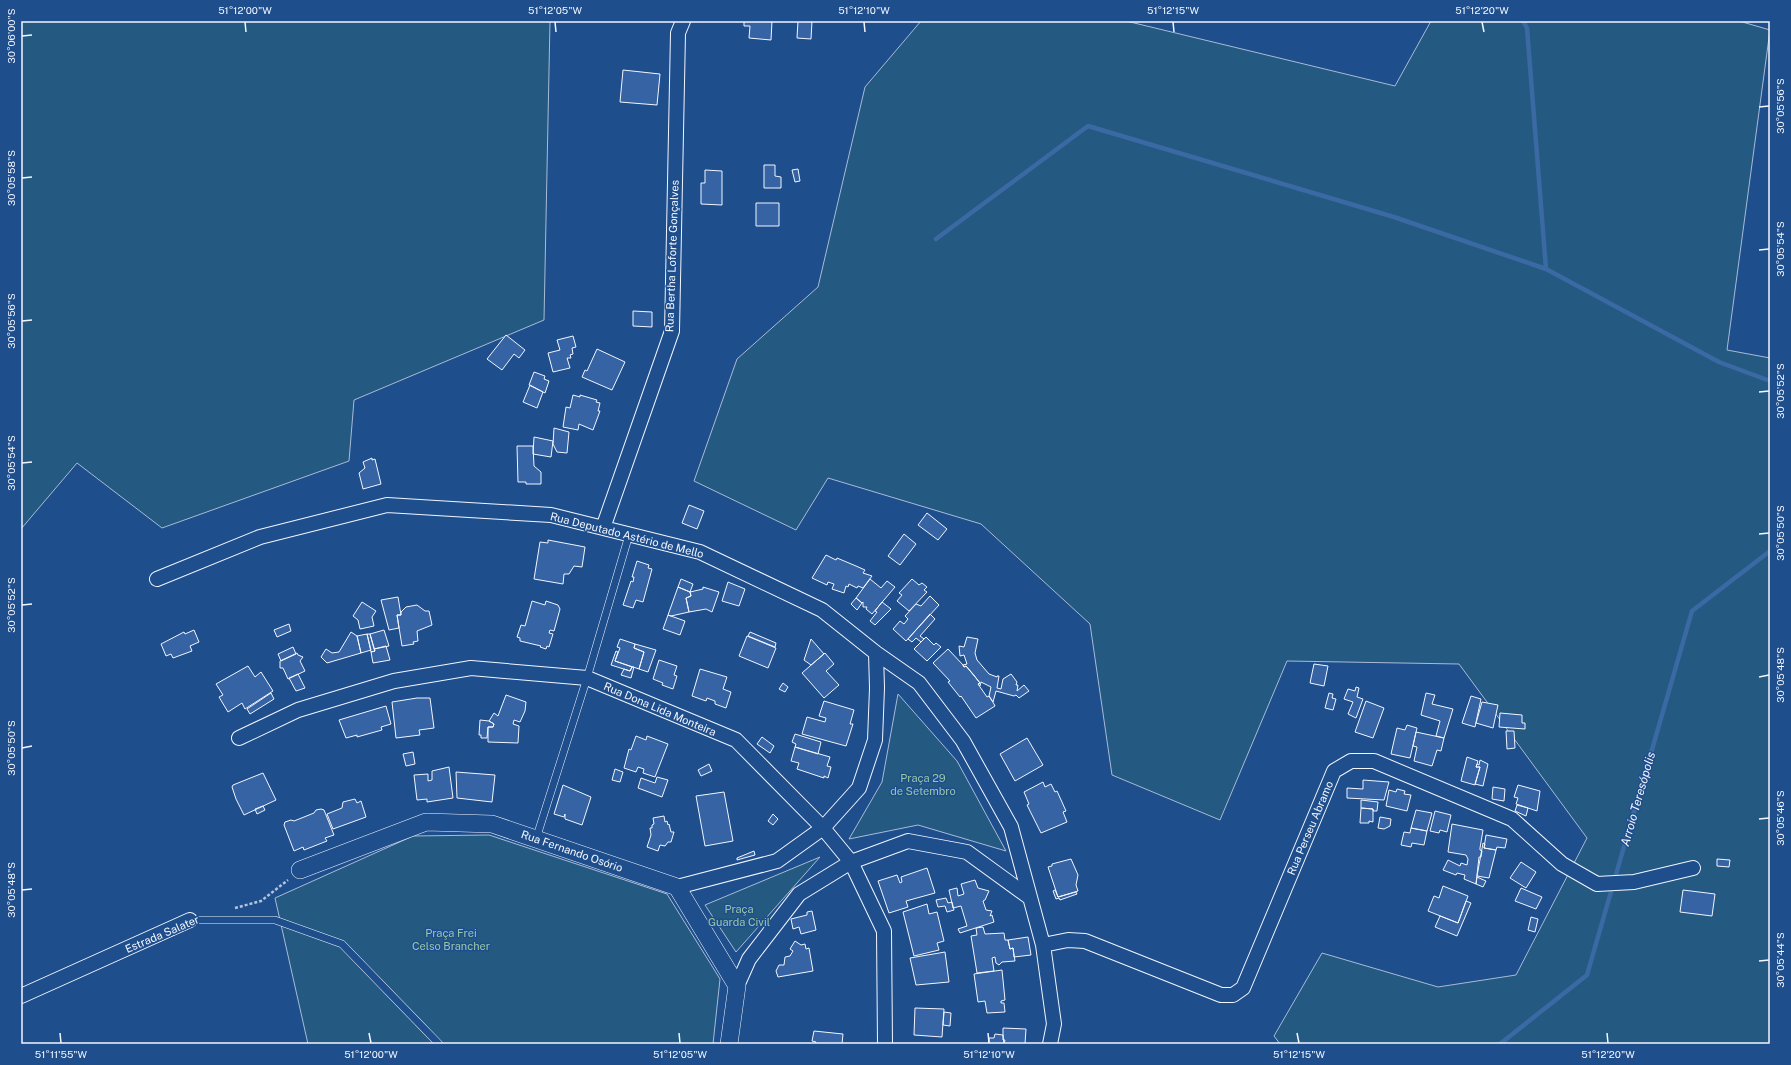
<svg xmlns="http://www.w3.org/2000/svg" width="1791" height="1065" viewBox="0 0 1791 1065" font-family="'Public Sans',sans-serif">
  <rect width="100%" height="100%" fill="#1f4e8c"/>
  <path fill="#245a82" stroke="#a8bbd7" d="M21,21H550L544,320L354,400L349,461L162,528L77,463L21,529Z
    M921,21H1126L1395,86L1431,21H1739L1770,30L1727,350L1770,358V1044H1280L1274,1036L1322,953L1438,987L1516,975L1587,838L1459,664L1287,661L1220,820L1112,775L1090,624L981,524L828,478L796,530L694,481L737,359L818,287L865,87Z
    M898,694L957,761L1006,851L918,825L849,839L882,782Z
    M489,835L667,894L720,979L713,1044H308L275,898L413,836Z
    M820,857L736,952L705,905Z"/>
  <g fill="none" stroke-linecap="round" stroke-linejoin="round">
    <path stroke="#3b69a3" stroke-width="4.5" d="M1523,21L1527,28L1546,269
      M936,239L1088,126L1394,217L1546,269L1719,362L1770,381
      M1500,1044L1587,975L1692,611L1770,551"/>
  </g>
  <path fill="#3563a3" stroke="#f2f6ff" d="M744,21H772L771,40L749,38L750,26H744Z
    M798,21H812L811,39L797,38Z
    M623,70L660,74L657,105L620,102Z
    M764,165H775V176L781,177V188H764Z
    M798,169L800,181L795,182L792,170Z
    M705,170L722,171V205L701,204V183H705Z
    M756,203H779V226H756Z
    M633,311L652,312V327L633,326Z
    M506,335L525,350L519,358L514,354L502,370L487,359Z
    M573,336L576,347L572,348L573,354L570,355L571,358H567L570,368L553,372L548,353L560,350L557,340Z
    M597,349L625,362L612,390L582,377L585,370L587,371Z
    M534,372L545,376L544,379L549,381L545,393L529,385Z
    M530,385L543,392L537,408L523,402Z
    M573,395L580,397V395L597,400L596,402L600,403L598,411H600L593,430L579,424L578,430L563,427L566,407L570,408Z
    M554,428L569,432L567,453L557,452L553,444Z
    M534,437L553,441L551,457L533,454Z
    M517,446H533L534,466L541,472V484H526V482H518Z
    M372,458V460L375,459L381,484L363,489L359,473L365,468L363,462Z
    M689,505L704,511L697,529L682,523Z
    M927,513L947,529L938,540L918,525Z
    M904,534L916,544L900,565L888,556Z
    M548,540L585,547L582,567L574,566L569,574H564L563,584L534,579L540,542L548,543Z
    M826,555L836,560L837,558L856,566L865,570L863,573L872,576L863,588L858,586L857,588L849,584L848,587L846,586L844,593L832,589L834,584L828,582L827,585L812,578Z
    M637,561L649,565L648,568L652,569L643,602L636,600L633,608L623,605L631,581L633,582L634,577H632Z
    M681,579L693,584L690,592L678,587Z
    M870,579L881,588L887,581L895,587L872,614L866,609L867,607H863V602L862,603L856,598Z
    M912,579L919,585L922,583L927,587L924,590L927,592L909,611L897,601L902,595L899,593Z
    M728,582L745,589L739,606L722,601Z
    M678,587L690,592L691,596L686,598L689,612L671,616L668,615Z
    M703,587L719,592L712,612L706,609L689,612L686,598L691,596L690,592L703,589Z
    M930,596L939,605L906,641L893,629L900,621L904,624L908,619L905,616L916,604L921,606Z
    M398,597L401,615H397L399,628L389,630L381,600Z
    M856,598L862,603L857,610L851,604Z
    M532,601L545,605L546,601L558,605L560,609L554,631L550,630L549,633L553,634L549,647L547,646L546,649L540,647L541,646L520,641V638L517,637L521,625L525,626Z
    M362,602L376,611L372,617L374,626L360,629L358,620L353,616Z
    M882,602L891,609L875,625L870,621L877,612L875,611Z
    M417,605L425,611H429L432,625L417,631L418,641L413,642L414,644L402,646L397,615H401V612L406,607Z
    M930,614L935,619L920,636L924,639L921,642L916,638L912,642L908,639Z
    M668,615L685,621L680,635L663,629Z
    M289,624L291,631L277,637L274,630Z
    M194,630L199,642L190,646L192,651L173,658L171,654L166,656L161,644L184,632L185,634Z
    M384,630L389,646L374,649L370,634Z
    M351,632L357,636L361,653L327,663L321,657L326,649L332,653L339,652Z
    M750,632L776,643L775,647L748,636Z
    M367,634L371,650L361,653L357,636Z
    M367,634H370L375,651L371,652Z
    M747,636L776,648L768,668L739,656Z
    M926,637L934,645L936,643L941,647L927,661L914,649Z
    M967,637L978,639L975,653L977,660L989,674L997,677V676H999L997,688L1001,689L1003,679L1011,674L1017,682L1016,685H1018L1017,691L1024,685L1029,691L1019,698L1016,695L1014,696L996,691L993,702L989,696L991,687L981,682L980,686L978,684L980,683L973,674L966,666L964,667L963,665L967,664L964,655L960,656L959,646L964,647Z
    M620,639L635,644L634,648L644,652L639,669L615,661L620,648L617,647Z
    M811,639L824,654L811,665L804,660Z
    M635,644L656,650L648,672L639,669L644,652L634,648Z
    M386,646L390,660L373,663L371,652L375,651L374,649Z
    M293,647L296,654L281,661L278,654Z
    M948,649L963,665L964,667L966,666L980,683L978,684L987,697L989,696L994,704L995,706L976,718L961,696L960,697L948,682L950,681L933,663Z
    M616,651L618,652L615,661L632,667L630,671L611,665Z
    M297,653L298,655L303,657L300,661L305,671L288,679L283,668H280V661Z
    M825,653L834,664L826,671L839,685L824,698L802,673Z
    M659,660L677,666L674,675L677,676L673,689L662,685L663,683L653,679Z
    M1314,664L1328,666L1324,686L1310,683Z
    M248,666L255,677L261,672L273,691L245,709L242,703L228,712L219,697L223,695L216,684Z
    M632,667H634L631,678L621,675L624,669L630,671Z
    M700,669L727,677L723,689L731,692L726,708L715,704V701L707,698L706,701L692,696Z
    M298,674L305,688L296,691L289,678Z
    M783,683L788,687L785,692L779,689Z
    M1356,687L1359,688L1357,697L1363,699L1356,718L1348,714L1353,702L1344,699L1348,689L1355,691Z
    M271,693L274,699L250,714L247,709Z
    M1329,693L1333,694L1332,698L1336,699L1333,710L1325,708Z
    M1426,693L1435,695L1432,704L1453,709L1444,738L1436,736L1440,721L1421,715Z
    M506,695L526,702L525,711L520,722L514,720L513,724L519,726L518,743L488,742V727H493L494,724L489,721L494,713L498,716Z
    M1471,696L1481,699L1475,727L1462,723Z
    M417,698H430L434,728L419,730L420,735L396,738L392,702Z
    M824,701L854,710L850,724H853L846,746L802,734L807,717L825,722L826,718L819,716Z
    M1366,701L1384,708L1373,738L1355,732Z
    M1482,702L1498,705L1493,728L1476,723Z
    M386,706L391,724L381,727L382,730L357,737V735L346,738L339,720Z
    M1500,713L1522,715V723H1525V729L1499,727Z
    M480,720L489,721L494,724L493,727H488L487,738H481V735H479Z
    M1407,725L1417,728L1410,758L1391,754L1397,728L1405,730Z
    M1506,731H1514L1515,748L1507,749Z
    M1416,732L1444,738L1441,751L1437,750L1432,766L1414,761L1417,747L1413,746Z
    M795,734L821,742L818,754L795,747L796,744L792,742Z
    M636,736L646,740L647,736L668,744L655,777L643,773L644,769L638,767L636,772L624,768L629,749L631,750Z
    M762,737L774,746L770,753L757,744Z
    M1027,738L1043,765L1015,781L1000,754Z
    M795,747L830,757L827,766L831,767L828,778L824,776V778L797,769L799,763L791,761Z
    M413,752L415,764L406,766L403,754Z
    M1467,757L1478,761L1476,767H1480L1475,785L1461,781Z
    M1480,760L1488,764L1483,786L1475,784L1480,767H1476L1477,764L1479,765Z
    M709,764L712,771L701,776L698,770Z
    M449,767L453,798L427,802V799L417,800L414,775L428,774V781L432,780V771Z
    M615,769L623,772L620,782L612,780Z
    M456,772L495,775L492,802L457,798Z
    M263,773L276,800L244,815L236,799L232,787L233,785Z
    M657,777L668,780L662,797L638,788L641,778L655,783Z
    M1363,780L1389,782L1384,800L1347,798V788L1363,789Z
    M1043,782L1045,787L1051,784L1055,792L1057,791L1066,811L1063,812L1067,822L1041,833L1027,805L1029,804L1024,792Z
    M563,785L591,797L582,825L565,819V814L564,817L554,814Z
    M1518,785L1540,791L1537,811L1516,804L1518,798L1514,797Z
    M1493,787L1505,789L1504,801L1492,799Z
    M1397,789L1405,791L1404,794L1411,795L1407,811L1386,806L1389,790L1396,792Z
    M724,792L733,841L705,846L696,796Z
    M355,799L357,803L361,801L366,817L333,829L327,814L342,808L343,802Z
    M1361,800L1378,802L1377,811H1373V809L1361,808Z
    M1517,805L1528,808L1526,816L1515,811Z
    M263,806L265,810L257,814L255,809Z
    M1361,808L1373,809V822L1369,821V823H1360Z
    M321,809L324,810L334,835L325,838L327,841L304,850L303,847L294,851L284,825L285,822L291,820L294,821L314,813L316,810Z
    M1416,810L1432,813L1427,831L1411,828Z
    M1435,811L1451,815L1447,832L1440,830L1439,833L1430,831Z
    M773,814L778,819L773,825L768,821Z
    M664,816L665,822L667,821L668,825L669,824L671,832H674L671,842H668L665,846L660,845L658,851L647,847L651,835L650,828H652V825L654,824L653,818Z
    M1380,817L1391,819L1390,826L1384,829L1378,828Z
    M1452,824L1483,830L1480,848V850L1482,851L1481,857H1479L1476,884L1464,879L1465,875L1457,873L1456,875L1443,870L1448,860L1460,866L1461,863L1467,865L1468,859L1466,855L1448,852Z
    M1411,828L1427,831L1424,845L1412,843L1411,847L1401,845L1404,832L1410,833Z
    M1486,835L1507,839L1505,848L1497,847L1496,850L1484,848Z
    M1483,843L1485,844L1484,848L1496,850L1489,878L1477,876Z
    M754,851L755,855L737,860V858Z
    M1071,859L1078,875L1076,885L1078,891L1058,897L1048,867L1052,866V864Z
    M1717,859L1730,860L1729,867L1717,866Z
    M1521,862L1536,872L1526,888L1510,878Z
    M927,868L935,893L906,901L908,907L889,913L878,881L897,875L900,883L902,882L901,877Z
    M1477,877L1486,881L1483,887L1476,884Z
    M975,880L978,888L989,891L985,900L983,901L986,910L992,911L990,916L992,915L994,922L960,933L958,929L967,926L961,906L953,908L949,890L957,888L958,896L964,894L961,884Z
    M1443,886L1468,896L1458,923L1428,911L1434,896L1439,898Z
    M1521,888L1542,897L1536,909L1515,901Z
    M1055,890L1058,897L1076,892L1077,894L1060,900L1059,898L1056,899L1053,891Z
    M1683,890L1715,894L1712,916L1680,912Z
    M946,898L948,903L952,902L954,910L947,912L945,906L938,907L936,900Z
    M1466,901L1471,903L1457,936L1435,927L1440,916L1458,923Z
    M927,904L929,914L937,912L944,941L937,943L939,950L914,956L903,912Z
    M812,911L816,930L801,934L799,927L793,929L791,919L807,915V912Z
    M1531,917L1538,919L1535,932L1528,930Z
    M983,927L985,934L1004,933L1005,940H1008L1010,949L1013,948L1015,961L1002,962L999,965L996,963L995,957L992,958L994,971L977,973L971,936L977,935L976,928Z
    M1028,937L1031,955L1014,957L1013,948L1010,949L1008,940Z
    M795,941L801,945L805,944L806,949L809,948L813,971L778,977L776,971L779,965H784L785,957L790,956L793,951L790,949Z
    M945,952L949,982L916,985L910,958Z
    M1002,970L1005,1000L1001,1001V1003H1004L1005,1012L987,1013L985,1001L978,1002L974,974Z
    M915,1008L944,1009L942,1037L914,1035Z
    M944,1012L951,1013L950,1026L943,1025Z
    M1003,1028L1026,1029L1025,1044H1004L1005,1040H1003Z
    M814,1031L843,1034L842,1044H815L816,1042L812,1041Z
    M995,1034L1003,1035L1004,1044H989V1038H994Z"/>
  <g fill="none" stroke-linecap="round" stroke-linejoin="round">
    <g stroke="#f2f6ff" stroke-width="8">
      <path id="service" d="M536,839L587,678L629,535
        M190,920H275L342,944L439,1044"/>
    </g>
    <g stroke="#f2f6ff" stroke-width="16">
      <path id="minor" d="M603,528L672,331L678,33L683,21
        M157,579L260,537L387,505L551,515L700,552L822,610L876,653L919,683L963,741L1011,827L1043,945L1054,1024L1050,1044
        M239,738L298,710L394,681L471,668L587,678L736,740L823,828L851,862L884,931L885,1044
        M677,887L777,861L823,828L859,788L875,740L877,688L876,653
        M1043,945L1068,940L1085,941L1221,995H1233L1243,988L1334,771L1351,761H1374L1512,819L1562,864L1597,884L1634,882L1693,868
        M737,986L749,959L799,894L851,862L908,841L967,852L1029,897
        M21,996L190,920"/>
    </g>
    <g stroke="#f2f6ff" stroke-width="18">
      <path id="tertiary" d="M300,870L426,822L492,824L677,887L737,986L729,1044"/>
    </g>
    <path stroke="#b3c4dc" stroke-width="2.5" stroke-dasharray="3 2" stroke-linecap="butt" d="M235,908L261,901L288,880"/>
    <use href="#service" stroke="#1f4e8c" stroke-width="7"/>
    <use href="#minor" stroke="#1f4e8c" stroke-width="14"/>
    <use href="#tertiary" stroke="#1f4e8c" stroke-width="17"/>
  </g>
  <path fill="none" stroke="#f2f6ff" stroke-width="1.5" d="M245,22L246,32M555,22L556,32M864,22L865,32M1173,22L1174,32M1482,22L1484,32M22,36L32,35M1759,107L1769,106M22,178L32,177M1759,250L1769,249M22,321L32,320M1759,392L1769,391M22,463L32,462M1759,534L1769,533M22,605L32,604M1759,677L1769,675M22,748L32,746M1759,819L1769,818M22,890L32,889M1759,961L1769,960M60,1033L61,1043M369,1033L371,1043M679,1033L680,1043M988,1033L989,1043M1297,1033L1299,1043M1607,1033L1608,1043"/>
  <g text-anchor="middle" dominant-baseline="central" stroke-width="3" stroke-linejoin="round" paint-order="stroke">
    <g font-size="11" fill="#f2f6ff" stroke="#1f4e8c">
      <text transform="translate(672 256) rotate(-88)">Rua Bertha Loforte Gonçalves</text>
      <text transform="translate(627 535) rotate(14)">Rua Deputado Astério de Mello</text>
      <text transform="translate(660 709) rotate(23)">Rua Dona Lida Monteira</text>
      <text transform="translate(1310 828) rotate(-67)">Rua Perseu Abramo</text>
      <text transform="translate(572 851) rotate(19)">Rua Fernando Osório</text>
      <text transform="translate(162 934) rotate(-23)">Estrada Salater</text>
    </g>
    <g font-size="11" fill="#97c8a6" stroke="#1f4e8c">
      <text x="923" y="778">Praça 29<tspan x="923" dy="13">de Setembro</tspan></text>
      <text x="739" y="909">Praça<tspan x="739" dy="13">Guarda Civil</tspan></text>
      <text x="451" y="933">Praça Frei<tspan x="451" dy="13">Celso Brancher</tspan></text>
    </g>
    <g font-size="12" font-style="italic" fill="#f2f6ff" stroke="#1f4e8c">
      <text transform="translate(1638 799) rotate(-74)">Arroio Teresópolis</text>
    </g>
  </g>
  <rect width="1791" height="1065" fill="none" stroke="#1f4e8c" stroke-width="44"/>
  <rect x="22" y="22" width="1747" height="1021" fill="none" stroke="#f2f6ff" stroke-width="1.5"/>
  <g font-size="10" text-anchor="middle" fill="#f2f6ff">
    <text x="245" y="14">51°12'00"W</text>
    <text x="555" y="14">51°12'05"W</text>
    <text x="864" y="14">51°12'10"W</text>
    <text x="1173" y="14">51°12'15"W</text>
    <text x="1482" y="14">51°12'20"W</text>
    <text transform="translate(11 36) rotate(-90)" y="4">30°06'00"S</text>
    <text transform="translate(1780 106) rotate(-90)" y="4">30°05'56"S</text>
    <text transform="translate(11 178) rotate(-90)" y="4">30°05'58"S</text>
    <text transform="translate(1780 249) rotate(-90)" y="4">30°05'54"S</text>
    <text transform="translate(11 321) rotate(-90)" y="4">30°05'56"S</text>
    <text transform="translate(1780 391) rotate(-90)" y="4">30°05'52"S</text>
    <text transform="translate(11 463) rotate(-90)" y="4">30°05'54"S</text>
    <text transform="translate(1780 533) rotate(-90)" y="4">30°05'50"S</text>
    <text transform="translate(11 605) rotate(-90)" y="4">30°05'52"S</text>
    <text transform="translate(1780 675) rotate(-90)" y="4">30°05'48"S</text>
    <text transform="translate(11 748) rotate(-90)" y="4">30°05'50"S</text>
    <text transform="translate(1780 818) rotate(-90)" y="4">30°05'46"S</text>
    <text transform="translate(11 890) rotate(-90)" y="4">30°05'48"S</text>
    <text transform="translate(1780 960) rotate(-90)" y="4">30°05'44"S</text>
    <text x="61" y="1058">51°11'55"W</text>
    <text x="371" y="1058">51°12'00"W</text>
    <text x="680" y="1058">51°12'05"W</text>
    <text x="989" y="1058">51°12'10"W</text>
    <text x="1299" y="1058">51°12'15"W</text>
    <text x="1608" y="1058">51°12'20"W</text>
  </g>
</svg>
